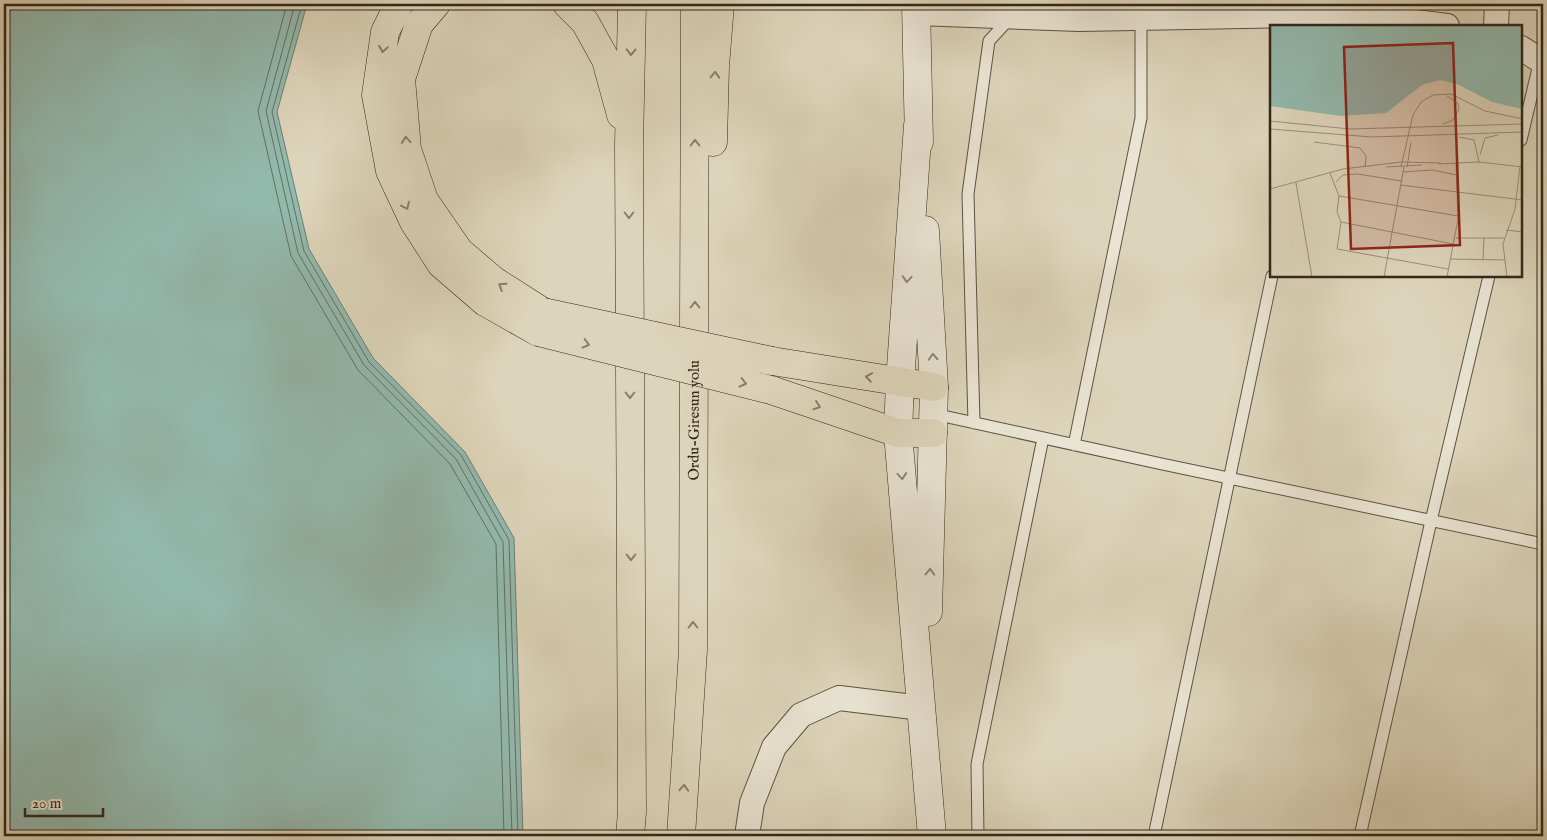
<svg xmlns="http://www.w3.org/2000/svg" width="1547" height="840" viewBox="0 0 1547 840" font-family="'IM FELL English',serif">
  <rect width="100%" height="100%" fill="#ddd5bb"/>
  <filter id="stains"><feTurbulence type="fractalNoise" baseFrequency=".004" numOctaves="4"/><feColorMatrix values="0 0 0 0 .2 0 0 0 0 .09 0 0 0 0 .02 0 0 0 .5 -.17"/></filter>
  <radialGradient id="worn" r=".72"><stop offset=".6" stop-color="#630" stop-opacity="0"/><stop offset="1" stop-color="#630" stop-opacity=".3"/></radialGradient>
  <path fill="#93b9ad" stroke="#6c7f73" d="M4,4H307L277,112L309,249L373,358L465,452L514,538L523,836H4Z"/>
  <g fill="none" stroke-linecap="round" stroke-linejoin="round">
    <path stroke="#627064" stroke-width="1" d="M287,4L258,111L291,256L358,370L450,464L496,544L504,836
      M295,4L266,111L298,253L364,365L456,459L503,542L512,836
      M302,4L272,112L304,251L369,362L461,455L509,540L518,836"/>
    <g stroke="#5d5243" stroke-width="13">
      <path id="lane" d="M1521,140L1540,60
        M934,414L1162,464L1543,544
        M974,423L968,194L989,41L1011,17
        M1074,445L1141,118V18
        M978,836L977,764L1043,438
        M1154,836L1272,276
        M1360,836L1431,521L1489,276"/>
    </g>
    <g stroke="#5d5243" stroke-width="26">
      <path id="street" d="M917,13L1079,19L1351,14L1447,26
        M1496,26L1497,4
        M1521,48L1543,62
        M747,836L752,803L774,747L801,715L839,698L922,708"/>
    </g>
    <g stroke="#32271b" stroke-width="29">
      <path id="secondary" d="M916,4L919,142
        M918,125L900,382L898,433L932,836
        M925,230L934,387L928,612"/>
    </g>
    <g stroke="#32271b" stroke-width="29">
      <g id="highway">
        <path d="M399,4L385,32L376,95L390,171L414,222L441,264L485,302L538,332"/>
        <path d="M436,4L419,24L401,79L407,149L424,200L459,251L493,280L543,312"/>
        <path d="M567,4L585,22L606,60L621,115"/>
        <path d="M713,142L715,66L720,4"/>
        <path d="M772,361L934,387"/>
        <path d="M771,390L898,433H933"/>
        <path d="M630,836L632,812L629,145L632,4"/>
        <path id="s1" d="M681,836L693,650L695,4"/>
      </g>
    </g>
    <use href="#lane" stroke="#e9e4d3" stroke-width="11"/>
    <use href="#street" stroke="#e9e4d3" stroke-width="24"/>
    <use href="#secondary" stroke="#e9e4d3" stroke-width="28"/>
    <use href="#highway" stroke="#ddd5bb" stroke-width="28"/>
    <g stroke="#32271b" stroke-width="29" stroke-linecap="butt">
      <path id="highway-bridge" d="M543,312L772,361
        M538,332L771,390"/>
    </g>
    <use href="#highway-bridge" stroke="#ddd5bb" stroke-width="28"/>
  </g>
  <defs><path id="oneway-chevron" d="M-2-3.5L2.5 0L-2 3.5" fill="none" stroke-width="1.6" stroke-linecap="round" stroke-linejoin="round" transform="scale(1.25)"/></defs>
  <g stroke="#887e6b">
    <use href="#oneway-chevron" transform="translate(383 49) rotate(99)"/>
    <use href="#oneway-chevron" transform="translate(631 52) rotate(91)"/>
    <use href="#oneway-chevron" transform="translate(715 75) rotate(-88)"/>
    <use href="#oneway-chevron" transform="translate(406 140) rotate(-95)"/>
    <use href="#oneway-chevron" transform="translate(695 143) rotate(-90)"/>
    <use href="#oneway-chevron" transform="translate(406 206) rotate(65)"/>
    <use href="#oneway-chevron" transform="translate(629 215) rotate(90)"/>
    <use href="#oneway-chevron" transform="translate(502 286) rotate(-147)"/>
    <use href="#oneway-chevron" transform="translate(695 305) rotate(-90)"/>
    <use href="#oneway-chevron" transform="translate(586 344) rotate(14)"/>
    <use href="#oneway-chevron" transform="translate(869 377) rotate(-171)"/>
    <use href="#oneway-chevron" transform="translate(743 383) rotate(14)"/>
    <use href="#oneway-chevron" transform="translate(630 395) rotate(90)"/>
    <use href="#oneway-chevron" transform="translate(817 406) rotate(19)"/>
    <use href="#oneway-chevron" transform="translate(631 557) rotate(90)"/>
    <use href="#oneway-chevron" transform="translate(693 625) rotate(-90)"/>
    <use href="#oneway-chevron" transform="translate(684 788) rotate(-86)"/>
  </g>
  <g stroke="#8e8677">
    <use href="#oneway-chevron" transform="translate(907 279) rotate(94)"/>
    <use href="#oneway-chevron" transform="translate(933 357) rotate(-93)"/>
    <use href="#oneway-chevron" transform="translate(902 476) rotate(85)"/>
    <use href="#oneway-chevron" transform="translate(930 572) rotate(-89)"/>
  </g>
  <g text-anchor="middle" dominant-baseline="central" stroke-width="5" stroke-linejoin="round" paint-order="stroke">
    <g font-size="15" fill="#32271b" stroke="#e9e4d3">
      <text stroke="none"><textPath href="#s1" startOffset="416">Ordu-Giresun yolu</textPath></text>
    </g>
  </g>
  <g transform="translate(1270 25)">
    <rect width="252" height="252" fill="#ddd5bb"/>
    <path d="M0,0H252V84L222,77L187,59L170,55L152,60L116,88L71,91L0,81Z" fill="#93b9ad"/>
    <path fill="none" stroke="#998f7b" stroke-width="1" d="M0,96L80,104L253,99M173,99L183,95L189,84L188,78L177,71M0,104L102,112L253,107M189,112L204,115L209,137M44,117L90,123L96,131L95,142M210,130L215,113L228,110M168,139L209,137L253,142M116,142L152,140M131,142L143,90L151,77L163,70L181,69L215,86L253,94M137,142L141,117M133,147L163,145L186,150M60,148L69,171L67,187L71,197L67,224L178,244M66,157L73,150L88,149L131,156M26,158L42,252M130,160L253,175M0,164L73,144L131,137L171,138M69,171L188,191M71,197L183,219M236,205L253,207M186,213H234M180,234L235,235M213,235L214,213M114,252L134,142M177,252L188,194L186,138M237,252L233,219L245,184L250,141M237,252L253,251"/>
    <path fill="#8f2418" fill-opacity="0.15" stroke="#8f2418" stroke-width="2.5" d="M183,18L190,220L81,224L74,22Z"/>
    <rect width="252" height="252" fill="none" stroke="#32271b" stroke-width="2.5"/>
  </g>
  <rect width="1547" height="840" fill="none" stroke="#ddd5bb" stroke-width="20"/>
  <rect x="5" y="5" width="1537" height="830" fill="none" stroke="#32271b" stroke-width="2.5"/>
  <rect x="10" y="10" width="1527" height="820" fill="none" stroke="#32271b"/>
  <path d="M25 808v8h78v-8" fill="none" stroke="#32271b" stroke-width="2.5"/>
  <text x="32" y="808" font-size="15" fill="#32271b" stroke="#e9e4d3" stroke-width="4" paint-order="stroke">20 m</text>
  <rect width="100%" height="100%" filter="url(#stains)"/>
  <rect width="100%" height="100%" fill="url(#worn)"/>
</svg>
